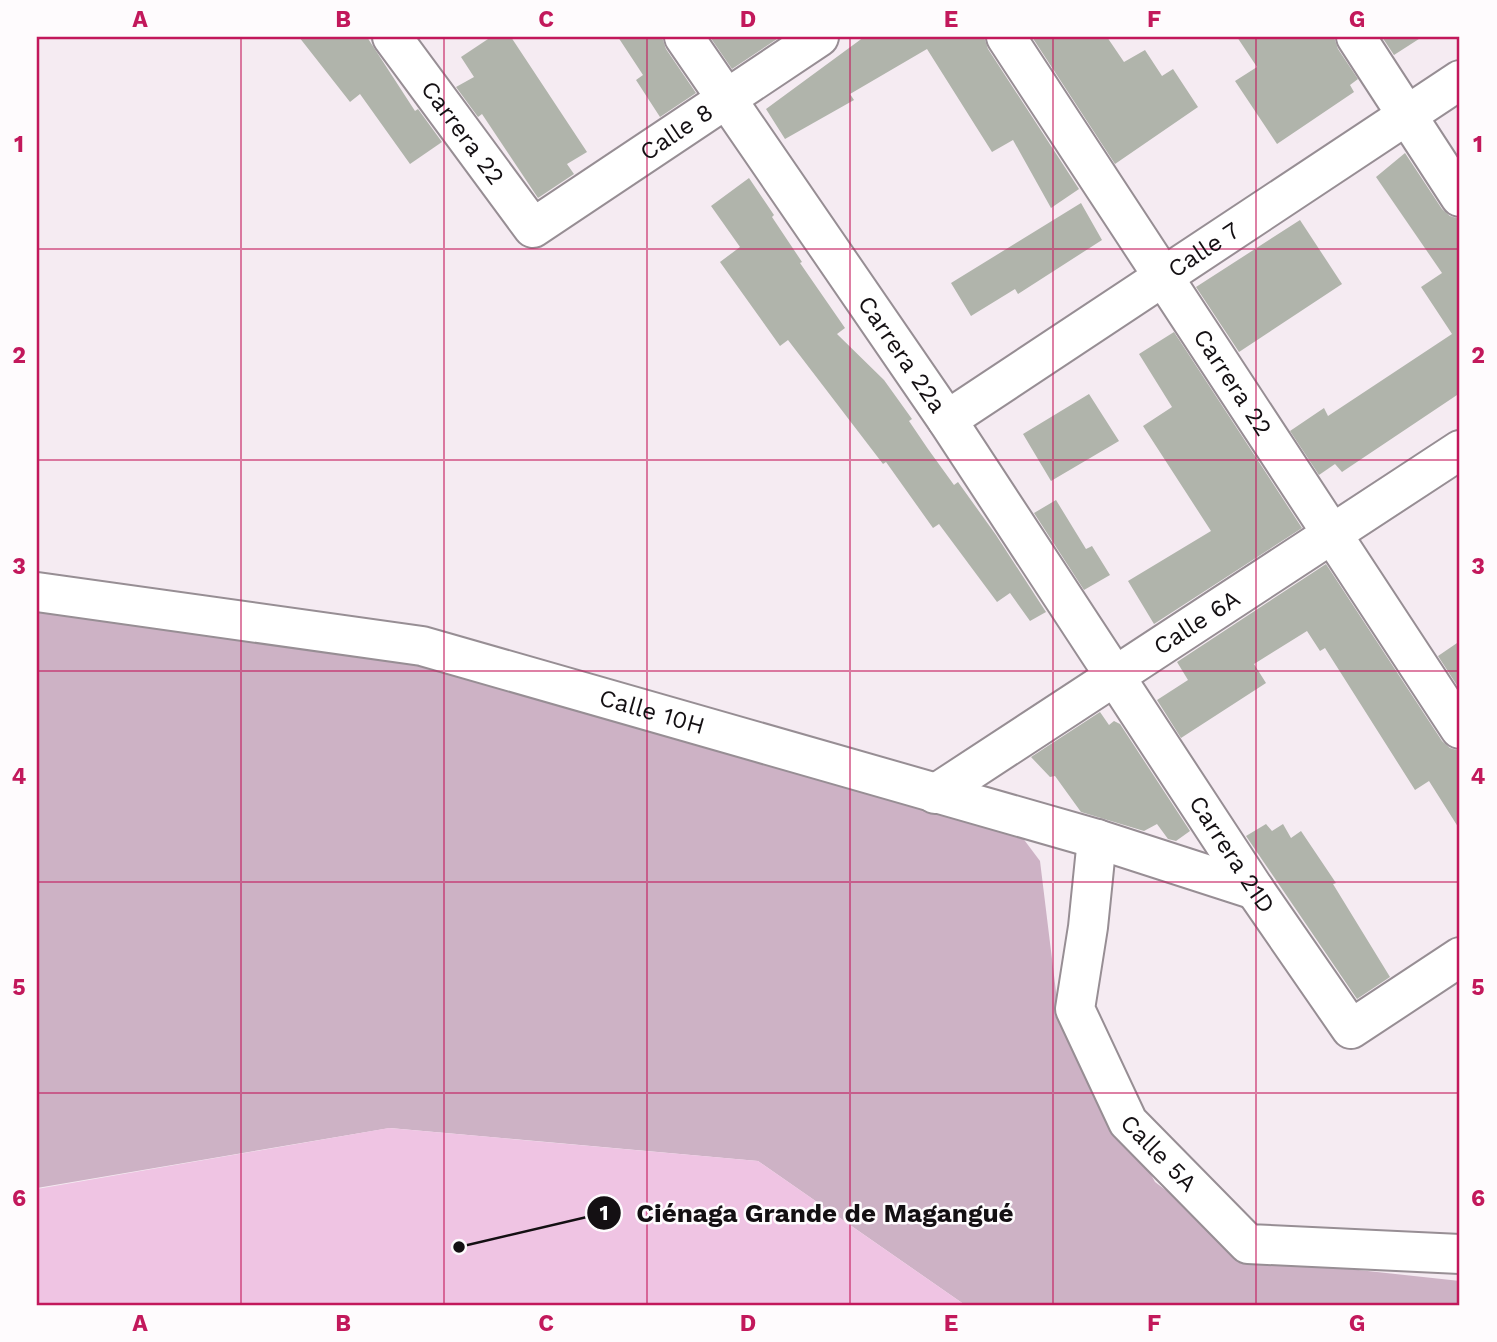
<svg xmlns="http://www.w3.org/2000/svg" width="1497" height="1342" viewBox="0 0 1497 1342" font-family="'Work Sans',sans-serif">
  <rect width="100%" height="100%" fill="#f5ebf2"/>
  <path fill="#cdb2c5" d="M37,608L417,658L1019,833L1040,861L1057,1000L1155,1182L1257,1259L1460,1281V1305H965L758,1161L390,1128L37,1188Z"/>
  <path fill="#efc4e3" d="M389,1128L758,1161L965,1305H37V1189Z"/>
  <path fill="#b0b4ab" d="M299,37H367L415,111L418,109L442,142L410,164L360,94L350,102Z
    M491,37H511L587,152L567,164L574,174L538,198L482,114L478,117L456,87L474,77L461,57Z
    M618,37H662L666,49L696,93L660,117L636,80L643,75Z
    M710,37H780L732,69Z
    M864,37H984L988,49L1079,189L1051,208L1013,140L992,152L927,49L850,94L854,100L785,139L766,109Z
    M1032,37H1107L1124,62L1145,50L1162,76L1173,69L1198,107L1115,164Z
    M1237,37H1334L1338,49L1358,79L1350,85L1354,92L1277,144L1235,81L1257,67Z
    M1382,37H1422L1394,55Z
    M1405,153L1442,209L1450,216L1460,219V393L1342,472L1335,464L1319,475L1290,431L1324,408L1328,416L1452,334L1421,287L1442,273L1376,177Z
    M749,178L774,215L772,217L802,262L800,263L845,328L837,334L884,380L912,419L909,421L928,449L954,485L958,482L996,535L1046,612L1030,621L1010,593L997,602L939,524L933,528L886,462L883,464L788,340L780,346L720,262L740,247L711,206Z
    M1081,203L1102,240L1018,294L1015,289L971,316L951,283Z
    M1300,220L1342,284L1239,352L1196,287Z
    M1174,332L1302,528L1154,624L1128,581L1211,531L1143,426L1172,407L1139,354Z
    M1089,394L1119,441L1051,481L1023,434Z
    M1056,500L1086,549L1092,546L1110,575L1084,590L1034,513Z
    M1326,564L1442,741L1450,748L1460,751V830L1429,781L1415,790L1325,648L1320,651L1307,631L1254,664L1266,683L1181,738L1157,700L1188,680L1177,662Z
    M1460,641V690L1438,656Z
    M1100,712L1109,725L1114,721L1120,724L1190,831L1176,841L1168,839L1157,824L1144,831L1081,812L1055,776L1050,777L1031,757Z
    M1266,824L1272,831L1283,824L1291,838L1301,831L1336,883L1333,884L1390,977L1357,999L1246,836Z"/>
  <g fill="none" stroke-linecap="round" stroke-linejoin="round">
    <g stroke="#978e94" stroke-width="42">
      <g id="minor">
        <path id="s1" d="M392,37L533,228L819,37"/>
        <path id="s2" d="M684,37L947,420L1255,890L1351,1029L1460,957"/>
        <path id="s3" d="M1006,37L1460,729"/>
        <path d="M1356,37L1460,197"/>
        <path id="s4" d="M947,420L1460,80"/>
        <path id="s5" d="M37,592L422,646L1097,839L1255,890"/>
        <path id="s6" d="M935,794L1460,450"/>
        <path id="s7" d="M1097,839L1088,927L1075,1009L1128,1122L1248,1244L1460,1254"/>
      </g>
    </g>
    <use href="#minor" stroke="#fff" stroke-width="38"/>
  </g>
  <path fill="none" stroke="#c2185b" stroke-width="2" stroke-opacity="0.55" d="M241,37V1305M444,37V1305M647,37V1305M850,37V1305M1053,37V1305M1256,37V1305M37,249H1460M37,460H1460M37,671H1460M37,882H1460M37,1093H1460"/>
  <g text-anchor="middle" dominant-baseline="central" stroke-width="5" stroke-linejoin="round" paint-order="stroke">
    <g font-size="24" fill="#141013" stroke="#fefbfd">
      <text stroke="none"><textPath href="#s1" startOffset="119">Carrera 22</textPath></text>
      <text stroke="none"><textPath href="#s1" startOffset="410">Calle 8</textPath></text>
      <text stroke="none"><textPath href="#s4" startOffset="308">Calle 7</textPath></text>
      <text stroke="none"><textPath href="#s2" startOffset="385">Carrera 22a</textPath></text>
      <text stroke="none"><textPath href="#s3" startOffset="413">Carrera 22</textPath></text>
      <text stroke="none"><textPath href="#s6" startOffset="313">Calle 6A</textPath></text>
      <text stroke="none"><textPath href="#s5" startOffset="628">Calle 10H</textPath></text>
      <text stroke="none"><textPath href="#s2" startOffset="984">Carrera 21D</textPath></text>
      <text stroke="none"><textPath href="#s7" startOffset="340">Calle 5A</textPath></text>
    </g>
  </g>
  <path fill="none" stroke="#141013" stroke-width="2.5" d="M459 1247L604 1213"/>
  <g fill="#141013" stroke="#fefbfd" stroke-width="2.5">
    <circle cx="459" cy="1247" r="7"/>
    <circle cx="604" cy="1213" r="18"/>
  </g>
  <g font-size="21" text-anchor="middle" font-weight="bold" fill="#fff">
    <text x="604" y="1220">1</text>
  </g>
  <g font-size="26" text-anchor="middle" font-weight="bold" fill="#141013" stroke="#fefbfd" stroke-width="5" stroke-linejoin="round" paint-order="stroke">
    <text x="825" y="1222">Ciénaga Grande de Magangué</text>
  </g>
  <rect width="1497" height="1342" fill="none" stroke="#fefbfd" stroke-width="77"/>
  <rect x="38" y="38" width="1420" height="1266" fill="none" stroke="#c2185b" stroke-width="2.5"/>
  <g font-size="23" text-anchor="middle" font-weight="bold" fill="#c2185b">
    <text x="140" y="27">A</text>
    <text x="343" y="27">B</text>
    <text x="546" y="27">C</text>
    <text x="748" y="27">D</text>
    <text x="951" y="27">E</text>
    <text x="1154" y="27">F</text>
    <text x="1357" y="27">G</text>
    <text x="19" y="152">1</text>
    <text x="1478" y="152">1</text>
    <text x="19" y="363">2</text>
    <text x="1478" y="363">2</text>
    <text x="19" y="574">3</text>
    <text x="1478" y="574">3</text>
    <text x="19" y="784">4</text>
    <text x="1478" y="784">4</text>
    <text x="19" y="995">5</text>
    <text x="1478" y="995">5</text>
    <text x="19" y="1206">6</text>
    <text x="1478" y="1206">6</text>
    <text x="140" y="1331">A</text>
    <text x="343" y="1331">B</text>
    <text x="546" y="1331">C</text>
    <text x="748" y="1331">D</text>
    <text x="951" y="1331">E</text>
    <text x="1154" y="1331">F</text>
    <text x="1357" y="1331">G</text>
  </g>
</svg>
